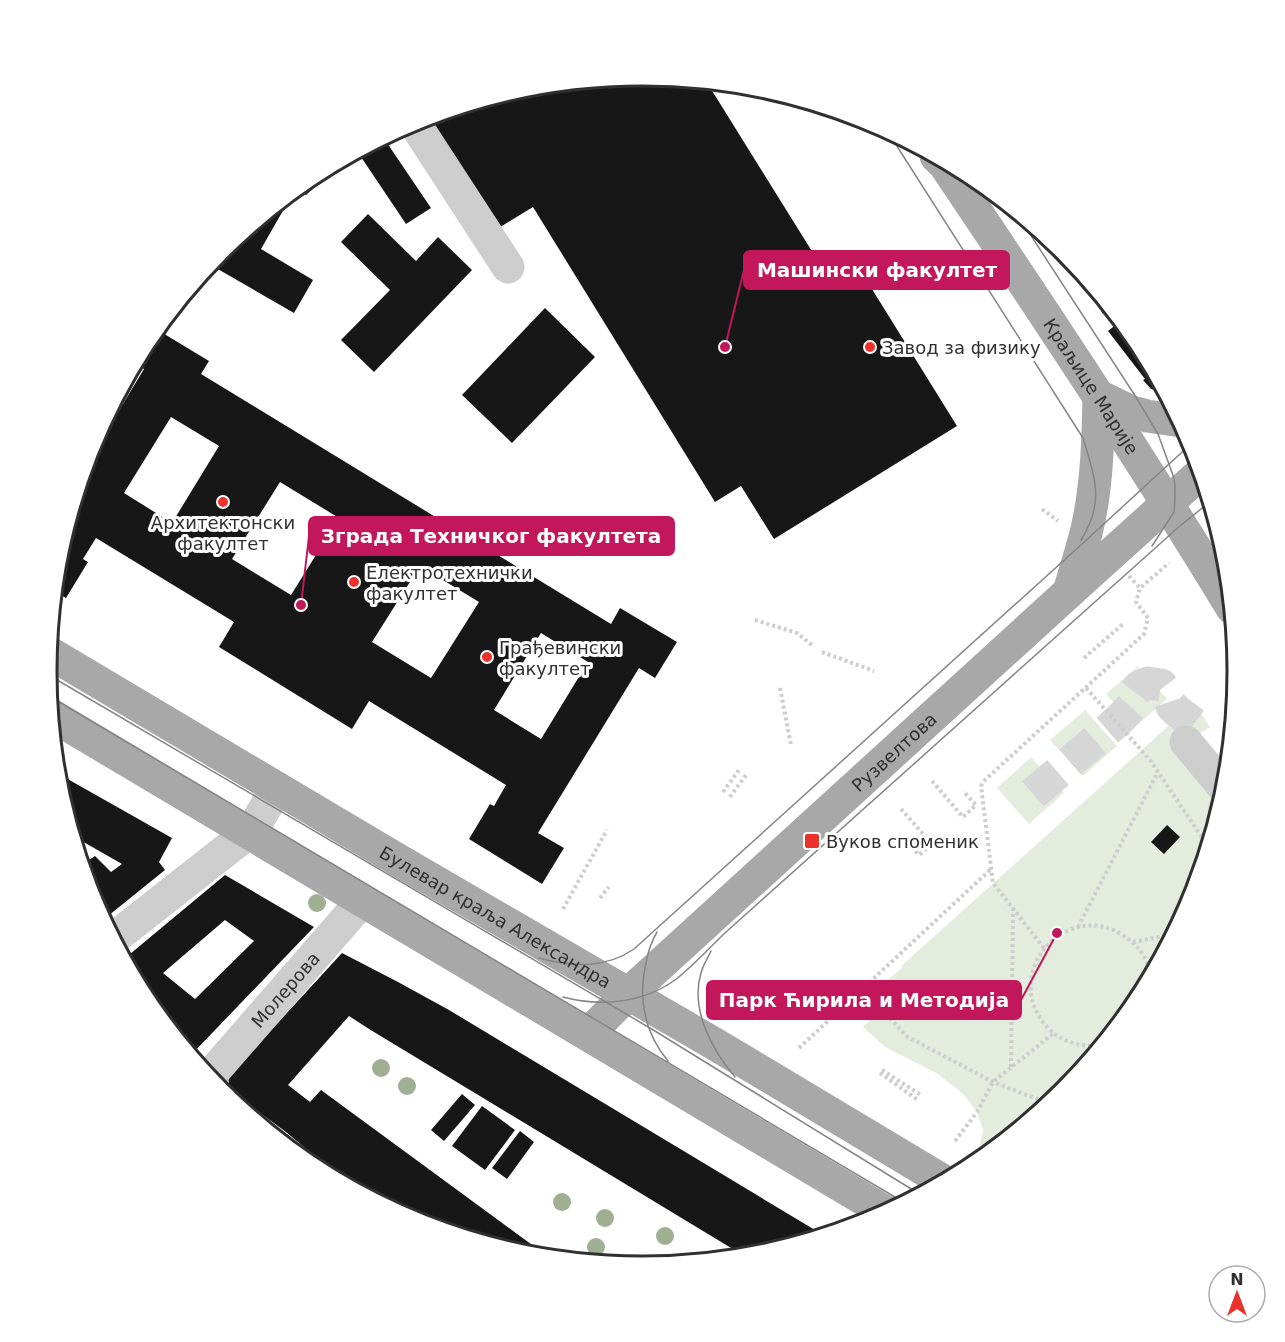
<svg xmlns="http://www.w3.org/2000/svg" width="1285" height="1342" viewBox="0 0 1285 1342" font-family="'DejaVu Sans',sans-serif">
  <rect width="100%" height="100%" fill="#fff"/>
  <path fill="#e4eddd" d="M1138,666L1167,699L1135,727L1106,694Z
    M1194,703L1210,727L1179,747L1221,807L1193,899L1138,1002L1064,1093L988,1155L979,1150L983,1130L977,1112L963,1094L938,1074L885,1047L863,1027L893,998L882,984L902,968L901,966Z
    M1085,710L1117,746L1083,776L1050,740Z
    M1031,757L1064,793L1029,824L997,788Z"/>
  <path fill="#171717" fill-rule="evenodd" d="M643,75L706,81L823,269L849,252L957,426L774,539L741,486L715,502L533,207L497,229L427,116L527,86Z
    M383,137L431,208L406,224L357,151Z
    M315,173L324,179L306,195L296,188L261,249L313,280L294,313L209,264L221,249L312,175Z
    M368,214L416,261L438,237L472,270L374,372L341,340L390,290L341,242Z
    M1067,253L1086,276L1112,309L1103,314L1066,254Z
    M545,308L595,357L512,443L462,395Z
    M1122,320L1138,340L1166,393L1151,389L1143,380L1145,379L1108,331Z
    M156,329L209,361L201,374L611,624L620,608L677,642L655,678L639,668L538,833L564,848L542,884L469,839L490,804L494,806L506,785L369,701L352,729L219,647L234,622L96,538L83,559L88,562L66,598L54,591L58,554L85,467L144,369L134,363L147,340ZM171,417L219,446L172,523L124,493ZM280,482L339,518L291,595L232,559ZM420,566L479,602L431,678L372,642ZM541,633L588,662L541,739L494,710Z
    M57,773L172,838L159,862L165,870L103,920L92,899L82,865L95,856L111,872L122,864L73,836L58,787Z
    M1167,825L1180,837L1164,854L1151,842Z
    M225,875L314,927L191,1055L147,1002L124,959ZM225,920L254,941L195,999L163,973Z
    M342,953L398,982L449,1010L825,1236L758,1256L746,1257L369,1029L349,1016L288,1085L310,1102L321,1090L550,1258L526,1255L414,1221L358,1192L286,1132L230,1091L228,1077Z
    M462,1094L475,1105L444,1141L431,1130Z
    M482,1106L515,1130L485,1170L452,1146Z
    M520,1131L534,1142L507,1179L492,1168Z"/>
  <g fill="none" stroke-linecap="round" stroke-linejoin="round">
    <path stroke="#d6d6d6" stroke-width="33" stroke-dasharray="33 16" stroke-linecap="butt" d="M1033,794L1120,719L1132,706L1133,695L1139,687L1148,683L1161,685L1168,694L1172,706L1177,711L1204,731"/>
    <path stroke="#cdcdcd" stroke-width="4" stroke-dasharray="3 3" stroke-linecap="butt" d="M1042,509L1058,521
      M1129,576L1140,588L1169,563
      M755,620L797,633L813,646
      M822,652L874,671
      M1084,658L1123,624
      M780,688L791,745
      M1086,688L1150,760L1209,848
      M932,781L963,817L976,805L963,791
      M723,792L739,770
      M730,797L746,775
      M901,809L932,844L919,855L906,841
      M600,898L609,887
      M563,909L607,830
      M1078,927L1158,772
      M1133,942L1174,934
      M1044,948L993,883L981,786L985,780L1144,634L1148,618L1136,602L1140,588
      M882,1009L906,1036L993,1082L1050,1104
      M1103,1045C1083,1048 1063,1043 1048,1028C998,975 1066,897 1124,936C1133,942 1141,950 1146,960C1148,965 1149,972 1151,977
      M799,1048L990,870
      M1011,1067L1013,909
      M882,1070L921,1095
      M880,1073L918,1100
      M955,1141L977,1112L993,1082L1054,1033"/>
    <g stroke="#cdcdcd" stroke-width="33">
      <path d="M413,121L508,267"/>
      <path d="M1186,742L1226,790"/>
      <path d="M113,939L248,833L258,820L277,788"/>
      <path id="s1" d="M209,1077L362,901"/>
    </g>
    <g stroke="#a8a8a8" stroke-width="33">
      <path id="s2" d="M936,156L945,165C1043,311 1141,458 1232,608"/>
      <path d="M1099,396L1132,412L1147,416L1181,421"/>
      <path d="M1069,592C1075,571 1082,550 1087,529C1097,486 1098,441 1099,396"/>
      <path id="s3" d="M48,652L398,860L713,1043L945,1182"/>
      <path d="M51,715L887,1213"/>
      <path id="s4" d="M586,1033L599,1023L628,994L1069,592L1202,472"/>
    </g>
    <path stroke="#858585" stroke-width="1.5" d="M886,129L1083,438C1095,478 1105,502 1081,540
      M1013,208L1134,394L1158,434L1174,478C1176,489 1175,501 1174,512L1152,546
      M47,674L650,1028L921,1195
      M49,696L905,1203
      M657,932C651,942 648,952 646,963C638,999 644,1032 668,1061
      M711,951C708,958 703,965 701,973C690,1009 712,1050 735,1077
      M539,958C572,967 605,969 634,949L1082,544L1193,442
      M563,997C600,1007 643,1003 675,980C693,966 709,948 726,932L1181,525L1211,501"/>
  </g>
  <g fill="#9eaf93">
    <circle cx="317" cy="903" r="9"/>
    <circle cx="381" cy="1068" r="9"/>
    <circle cx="407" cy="1086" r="9"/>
    <circle cx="562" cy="1202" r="9"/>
    <circle cx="605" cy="1218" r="9"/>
    <circle cx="665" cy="1236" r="9"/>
    <circle cx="596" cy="1247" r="9"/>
  </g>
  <g fill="#ec312d" stroke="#fff" stroke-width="2">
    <circle cx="870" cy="347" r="6"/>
    <circle cx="223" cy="502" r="6"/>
    <circle cx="354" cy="582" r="6"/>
    <circle cx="487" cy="657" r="6"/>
    <rect x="804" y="833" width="16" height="16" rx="3"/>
  </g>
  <g text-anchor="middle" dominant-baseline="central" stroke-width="6" stroke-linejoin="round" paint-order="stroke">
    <g font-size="18" fill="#303030" stroke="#fff" text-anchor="start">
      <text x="882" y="347">Завод за физику</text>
      <text x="223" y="522" text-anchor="middle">Архитектонски<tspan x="223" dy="21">факултет</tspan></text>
      <text x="366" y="572">Електротехнички<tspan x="366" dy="21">факултет</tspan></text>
      <text x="499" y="647">Грађевински<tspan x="499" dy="21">факултет</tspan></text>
      <text x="826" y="841">Вуков споменик</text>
    </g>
    <g font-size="18" fill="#303030" stroke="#fff">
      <text stroke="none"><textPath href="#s2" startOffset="278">Краљице Марије</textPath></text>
      <text stroke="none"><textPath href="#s4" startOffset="417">Рузвелтова</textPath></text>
      <text stroke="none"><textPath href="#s3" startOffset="520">Булевар краља Александра</textPath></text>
      <text stroke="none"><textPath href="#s1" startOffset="116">Молерова</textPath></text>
    </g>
  </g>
  <path d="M0 0H1285V1342H0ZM57 671a585 585 0 1 1 1170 0a585 585 0 1 1-1170 0Z" fill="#fff" fill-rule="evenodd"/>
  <path fill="none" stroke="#303030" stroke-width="3" d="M57 671a585 585 0 1 1 1170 0a585 585 0 1 1-1170 0Z"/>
  <path fill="none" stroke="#c2185b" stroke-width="2" d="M725 347L744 270M301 605L309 536M1057 933L1021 1000"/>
  <g fill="#c2185b" stroke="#fff" stroke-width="2">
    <circle cx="725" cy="347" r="6"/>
    <circle cx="301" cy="605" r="6"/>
    <circle cx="1057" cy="933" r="6"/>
  </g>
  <g fill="#c2185b" stroke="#c2185b" stroke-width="2">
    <rect x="744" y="251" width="265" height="38" rx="6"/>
    <rect x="309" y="517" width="365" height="38" rx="6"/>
    <rect x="707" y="981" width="314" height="38" rx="6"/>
  </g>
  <g font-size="20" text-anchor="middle" font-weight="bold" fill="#fff">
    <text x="877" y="277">Машински факултет</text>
    <text x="491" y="543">Зграда Техничког факултета</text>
    <text x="864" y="1007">Парк Ћирила и Методија</text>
  </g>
  <g transform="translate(1237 1294)"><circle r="28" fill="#ffffff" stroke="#acacac" stroke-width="1.5"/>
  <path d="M0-4.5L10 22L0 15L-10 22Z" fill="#ec312d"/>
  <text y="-9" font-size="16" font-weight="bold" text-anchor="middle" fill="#303030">N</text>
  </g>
</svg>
